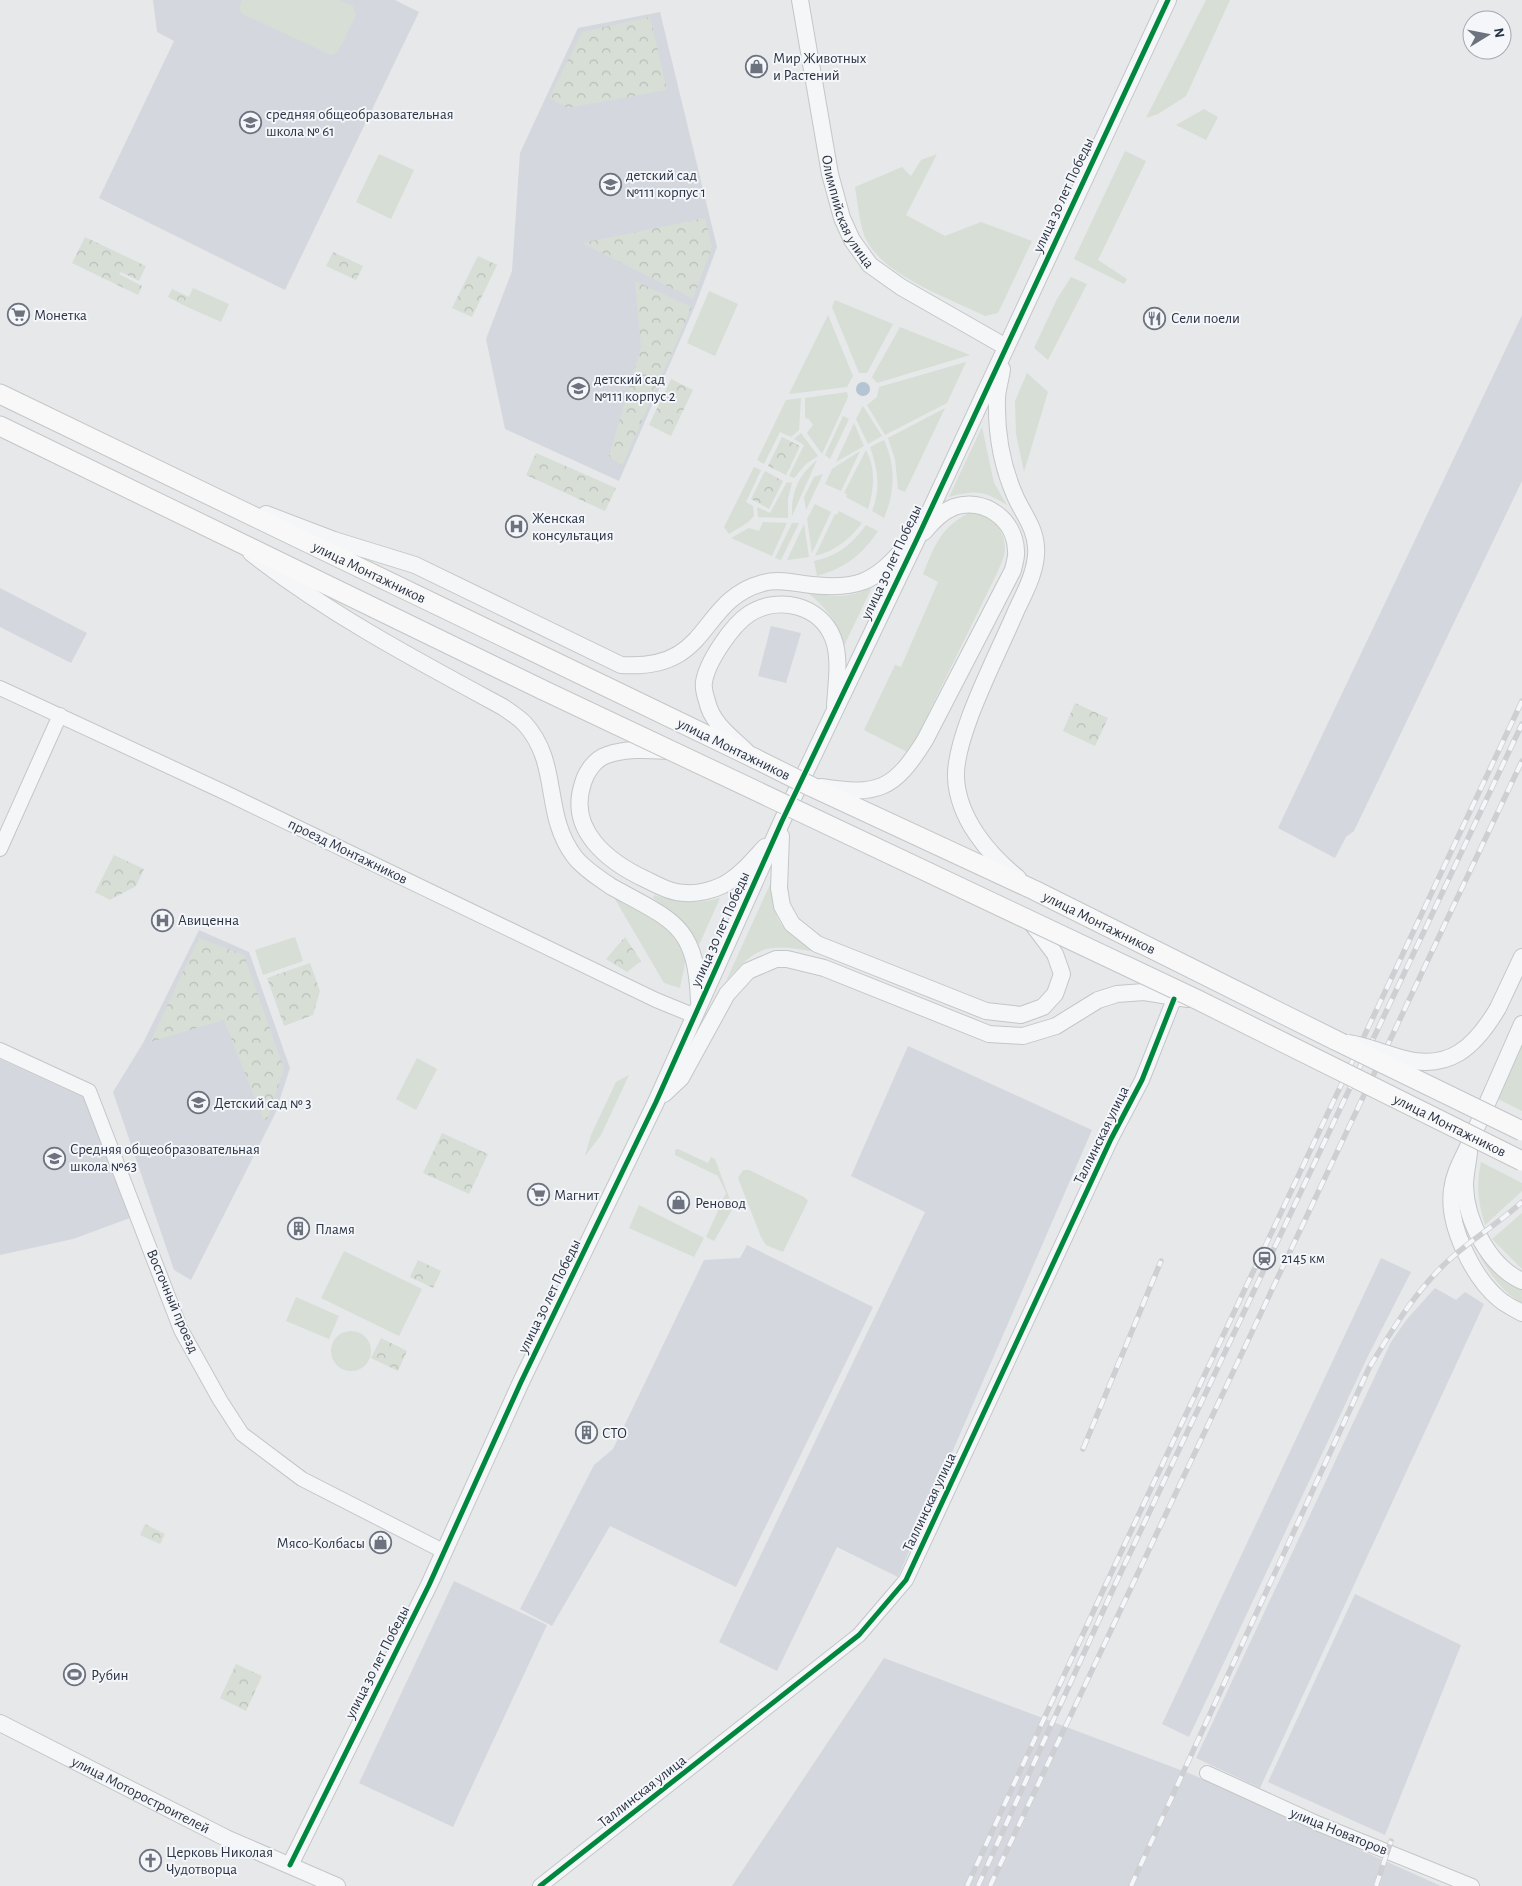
<svg xmlns="http://www.w3.org/2000/svg" width="1522" height="1886" font-family="'Alegreya Sans',sans-serif">
  <style>
    .built { fill: #d4d7dd }
    .green { fill: #d6ded6 }
    .park { fill: url(#park-crowns) }
    .water { fill: #b4c4d5 }
    .lines { fill: none; stroke-linecap: round; stroke-linejoin: round }
    .minor-casing { stroke: #c4c6c8; stroke-width: 16 }
    .tertiary-casing { stroke: #c4c6c8; stroke-width: 18 }
    .secondary-casing { stroke: #c4c6c8; stroke-width: 21 }
    .minor { stroke: #f5f6f7; stroke-width: 14 }
    .tertiary { stroke: #f5f6f7; stroke-width: 16 }
    .secondary { stroke: #f8f8f8; stroke-width: 19 }
    .rail-casing { stroke: #cecfd2; stroke-width: 5.5 }
    .rail { stroke: #f4f6f9; stroke-width: 4; stroke-dasharray: 11; stroke-linecap: butt }
    .tertiary-bridge-casing { stroke: #c4c6c8; stroke-width: 18; stroke-linecap: butt }
    .secondary-bridge-casing { stroke: #c4c6c8; stroke-width: 21; stroke-linecap: butt }
    .tertiary-bridge { stroke: #f5f6f7; stroke-width: 16 }
    .secondary-bridge { stroke: #f8f8f8; stroke-width: 19 }
    .cycleway-casing { stroke: #f4f6f9; stroke-width: 8 }
    .cycleway { stroke: #00873e; stroke-width: 5 }
    .labels { text-anchor: middle; stroke-width: 4; stroke-linejoin: round; paint-order: stroke }
    .poi-label { font-size: 15px; fill: #2b3445; stroke: #f4f6f9; text-anchor: start }
    .street-label { font-size: 15px; fill: #2b3445; stroke: #f4f6f9 }
  </style>
  <defs>
    <pattern id="park-crowns" width="20" height="18" patternUnits="userSpaceOnUse" patternTransform="scale(1.25)"><rect width="20" height="18" fill="#d6ded6"/><path d="M2 6a3 3 0 1 1 6 0M12 15a3 3 0 1 1 6 0" fill="none" stroke="#b8bfb9"/></pattern>
  </defs>
  <rect width="100%" height="100%" fill="#e6e8ea"/>
  <!-- built -->
  <path class="built" d="M 153,0 L 395,0 L 419,12 L 285,290 L 99,198 L 174,41 L 157,32 Z
    M 660,12 L 717,247 L 695,306 L 619,481 L 505,429 L 486,339 L 512,271 L 520,153 L 578,28 Z
    M 1522,315 L 1522,481 L 1354,831 L 1346,837 L 1335,858 L 1278,828 Z
    M 0,588 L 87,633 L 71,663 L 0,627 Z
    M 771,626 L 801,633 L 786,683 L 758,676 Z
    M 199,930 L 249,952 L 290,1068 L 275,1114 L 191,1280 L 174,1270 L 113,1092 L 143,1043 Z
    M 908,1046 L 1092,1130 L 898,1577 L 837,1547 L 777,1671 L 719,1642 L 925,1212 L 851,1176 Z
    M 0,1059 L 85,1098 L 130,1218 L 73,1239 L 0,1255 Z
    M 747,1245 L 873,1307 L 736,1587 L 610,1526 L 552,1626 L 520,1609 L 594,1465 L 613,1449 L 704,1260 L 740,1258 Z
    M 1381,1258 L 1411,1272 L 1367,1358 L 1189,1737 L 1162,1724 Z
    M 1435,1288 L 1456,1300 L 1465,1292 L 1484,1304 L 1260,1788 L 1196,1758 L 1391,1342 L 1407,1319 Z
    M 454,1581 L 547,1625 L 453,1827 L 359,1783 Z
    M 1355,1594 L 1461,1645 L 1385,1835 L 1268,1782 Z
    M 884,1658 L 1191,1774 L 1441,1886 L 732,1886 Z"/>
  <!-- green -->
  <path class="green" d="M 242,0 L 339,0 L 353,6 L 356,15 L 338,52 L 331,55 L 242,14 L 239,8 Z
    M 1206,0 L 1230,0 L 1186,96 L 1158,114 L 1146,118 Z
    M 1204,109 L 1218,117 L 1206,140 L 1176,125 Z
    M 1125,151 L 1146,161 L 1098,260 L 1127,279 L 1124,284 L 1074,259 Z
    M 379,154 L 414,170 L 391,219 L 356,202 Z
    M 937,154 L 906,215 L 945,236 L 981,222 L 1032,241 L 998,313 L 985,316 C 949,298 881,275 865,237 C 859,222 858,203 855,187 L 902,167 L 911,176 L 921,160 Z
    M 1071,277 L 1087,284 L 1048,360 L 1034,348 L 1057,299 Z
    M 193,288 L 229,304 L 221,322 L 185,306 Z
    M 709,291 L 738,304 L 715,356 L 687,343 Z
    M 835,300 L 893,324 L 867,373 L 859,373 L 832,307 Z
    M 828,315 L 853,376 L 847,387 L 789,394 Z
    M 900,327 L 970,355 L 877,383 L 872,377 Z
    M 966,362 L 947,403 L 885,435 L 867,405 L 877,397 L 879,387 Z
    M 1027,373 L 1048,392 L 1024,472 L 1016,434 L 1015,401 Z
    M 847,392 L 848,397 L 822,454 L 807,433 L 813,425 L 809,419 L 805,418 L 805,398 Z
    M 801,398 L 799,430 L 791,437 L 780,432 L 764,464 L 757,460 L 786,400 Z
    M 863,406 L 882,436 L 868,444 L 856,419 Z
    M 945,408 L 905,492 L 898,489 L 895,459 L 888,438 Z
    M 843,416 L 849,419 L 830,459 L 825,455 Z
    M 854,423 L 864,446 L 836,462 Z
    M 982,427 L 994,483 L 1007,505 C 983,490 976,490 949,497 Z
    M 801,433 L 818,456 L 806,464 L 794,478 L 789,476 L 804,445 L 794,439 Z
    M 884,440 C 896,466 895,492 884,518 L 872,511 C 881,488 878,470 870,447 Z
    M 866,450 C 876,470 874,488 868,509 L 846,497 L 847,494 L 844,493 Z
    M 860,451 L 841,491 L 825,484 L 832,469 Z
    M 817,460 L 792,516 C 791,493 798,475 817,460 Z
    M 754,467 L 761,470 L 746,502 L 753,506 L 754,516 L 747,523 L 729,534 L 724,527 Z
    M 823,474 L 806,510 L 804,497 L 814,477 Z
    M 787,482 L 792,483 L 788,499 L 788,518 L 758,517 L 757,507 L 770,513 Z
    M 815,504 L 831,512 L 812,553 L 807,519 Z
    M 839,511 L 862,523 C 849,540 835,551 815,556 L 835,514 L 837,515 Z
    M 969,513 C 988,514 1005,527 1005,549 C 1005,556 1000,566 997,573 L 909,753 L 864,730 L 895,665 L 901,667 L 938,582 L 923,574 C 935,545 940,528 969,513 Z
    M 763,522 L 787,523 L 772,556 L 731,538 L 749,528 L 759,531 Z
    M 792,523 L 799,523 L 781,560 L 775,558 Z
    M 804,524 L 809,557 L 787,560 Z
    M 866,525 L 878,531 C 862,555 845,568 817,576 L 814,561 C 838,556 852,544 866,525 Z
    M 872,587 L 844,646 C 837,620 827,609 807,592 C 834,597 848,599 872,587 Z
    M 773,878 C 769,915 780,930 811,948 L 810,951 C 765,943 756,947 726,981 Z
    M 612,894 C 636,909 687,927 685,962 C 684,971 681,980 680,988 L 664,983 Z
    M 654,895 C 679,902 694,905 720,898 L 699,945 C 688,923 672,912 653,898 Z
    M 295,937 L 303,961 L 263,975 L 255,950 Z
    M 1522,1040 L 1522,1111 L 1496,1098 Z
    M 417,1058 L 437,1069 L 416,1110 L 396,1099 Z
    M 629,1075 L 601,1135 L 585,1156 L 591,1135 L 616,1082 Z
    M 678,1149 L 708,1163 L 711,1157 L 715,1159 L 733,1208 L 714,1241 L 706,1237 L 726,1193 L 718,1176 L 675,1155 L 675,1150 Z
    M 1481,1162 L 1522,1183 L 1522,1191 L 1485,1225 C 1478,1202 1476,1185 1481,1162 Z
    M 743,1170 L 749,1170 L 804,1197 L 808,1201 L 783,1252 L 766,1245 L 761,1237 L 738,1178 Z
    M 639,1205 L 704,1238 L 694,1257 L 629,1228 Z
    M 1522,1213 L 1522,1269 L 1492,1239 Z
    M 344,1251 L 422,1289 L 399,1336 L 321,1298 Z
    M 1479,1255 L 1500,1275 L 1522,1289 L 1522,1303 C 1502,1292 1490,1274 1479,1255 Z
    M 296,1297 L 339,1316 L 329,1339 L 286,1321 Z
    M331 1351a20 20 0 1 1 40 0a20 20 0 1 1-40 0Z"/>
  <!-- park -->
  <path class="park" d="M 650,17 L 667,90 L 568,108 L 549,98 L 582,32 Z
    M 705,218 L 712,247 L 693,299 L 582,243 Z
    M 85,237 L 146,266 L 139,281 L 121,272 L 119,274 L 142,286 L 138,295 L 72,263 Z
    M 333,252 L 363,266 L 356,280 L 326,266 Z
    M 478,256 L 497,265 L 472,317 L 452,308 Z
    M 635,281 L 692,307 L 622,466 L 609,456 L 641,347 Z
    M 172,289 L 189,297 L 185,306 L 168,297 Z
    M 671,379 L 693,390 L 671,436 L 649,425 Z
    M 782,437 L 800,446 L 786,475 L 768,466 Z
    M 536,453 L 616,488 L 605,511 L 526,475 Z
    M 765,471 L 783,481 L 769,509 L 751,499 Z
    M 1075,703 L 1108,718 L 1095,746 L 1063,731 Z
    M 114,855 L 144,869 L 136,886 L 110,900 L 95,892 Z
    M 625,937 L 641,961 L 627,972 L 606,959 Z
    M 199,938 L 244,955 L 284,1069 L 267,1120 L 263,1119 L 224,1020 L 150,1042 Z
    M 310,963 L 320,991 L 313,1015 L 284,1026 L 267,978 Z
    M 442,1133 L 488,1154 L 469,1194 L 423,1173 Z
    M 418,1260 L 441,1271 L 433,1288 L 410,1277 Z
    M 381,1338 L 407,1351 L 398,1371 L 371,1358 Z
    M 145,1524 L 165,1534 L 160,1544 L 140,1535 Z
    M 236,1664 L 262,1676 L 246,1711 L 220,1698 Z"/>
  <!-- water -->
  <path class="water" d="M856 389a7 7 0 1 1 14 0a7 7 0 1 1-14 0Z"/>
  <g class="lines">
    <defs>
      <path id="minor" d="M 0,688 L 224,792 L 656,1000 L 695,1016
        M 0,849 L 60,715
        M 0,1050 L 89,1091 L 181,1330 L 220,1400 L 242,1434 L 302,1479 L 443,1551
        M 1207,1773 L 1319,1824 L 1472,1886
        M 540,1886 L 859,1635 L 906,1580 L 1111,1139 L 1142,1080 L 1174,999"/>
      <g id="tertiary">
        <path id="s1" d="M 800,0 L 830,174 L 842,218 L 852,240 L 870,265 L 901,287 L 1006,347"/>
        <path d="M 1002,369 C 1001,379 997,389 997,399 C 996,433 1002,467 1016,498 C 1024,515 1035,528 1036,547 C 1038,568 1025,592 1016,611 C 999,652 954,736 956,778 C 958,818 988,854 1018,878"/>
        <path d="M 266,514 L 334,540 L 415,565 L 621,665 C 713,671 697,601 763,583 C 775,579 792,582 804,584 C 854,591 876,584 907,544"/>
        <path d="M 251,553 C 329,614 416,660 503,707 C 510,712 518,717 524,723 C 561,763 542,813 574,856 C 583,868 600,879 612,887 C 674,921 696,925 699,1001"/>
        <path d="M 671,751 C 650,750 627,748 607,755 C 595,759 586,772 583,783 C 567,830 608,862 647,880 C 659,886 672,893 686,893 C 698,894 713,890 723,885 C 740,876 752,861 765,847"/>
        <path d="M 746,751 C 731,737 711,722 707,701 C 705,695 703,688 704,682 C 707,662 732,625 749,614 C 778,595 820,605 833,638 C 841,658 836,685 835,706"/>
        <path d="M 821,787 C 878,796 894,790 925,740 L 1013,570 C 1014,564 1017,557 1016,551 C 1015,519 984,497 954,507 C 941,512 932,522 924,532"/>
        <path d="M 781,836 L 779,888 L 782,906 L 792,924 L 817,944 L 986,1011 L 1021,1015 L 1043,1007 L 1055,994 L 1062,974 L 1055,954 L 1030,921"/>
        <path d="M 1498,1008 L 1522,957"/>
        <path d="M 1522,1024 C 1505,1063 1488,1102 1471,1140 C 1464,1157 1454,1171 1452,1190 C 1447,1225 1473,1277 1499,1299 C 1506,1305 1515,1309 1522,1313"/>
        <path d="M 664,1094 L 681,1078 L 727,994 L 748,971 L 776,959 L 787,959 L 824,968 L 989,1034 L 1023,1036 L 1056,1026 L 1098,1000 L 1117,994 L 1144,992 L 1188,999"/>
        <path d="M 1469,1152 C 1468,1163 1465,1175 1465,1186 C 1466,1221 1489,1266 1522,1281"/>
        <path id="s2" d="M 0,1723 L 226,1838 L 337,1886"/>
        <path d="M 290,1865 L 429,1585 L 521,1382 L 656,1102 L 782,821 L 916,541 L 1168,0"/>
      </g>
      <g id="secondary">
        <path id="s3" d="M 0,394 L 754,758"/>
        <path d="M 0,426 L 543,690"/>
        <path id="s4" d="M 810,786 L 1034,890 L 1335,1040"/>
      </g>
    </defs>
    <!-- minor casing -->
    <use href="#minor" class="minor-casing"/>
    <!-- tertiary casing -->
    <use href="#tertiary" class="tertiary-casing"/>
    <!-- secondary casing -->
    <use href="#secondary" class="secondary-casing"/>
    <!-- minor -->
    <use href="#minor" class="minor"/>
    <!-- tertiary -->
    <use href="#tertiary" class="tertiary"/>
    <!-- secondary -->
    <use href="#secondary" class="secondary"/>
    <defs>
      <path id="rail" d="M 1083,1449 L 1161,1261
        M 967,1886 L 1106,1584 L 1522,701
        M 978,1886 L 1114,1587 L 1522,724
        M 990,1886 L 1522,761
        M 1131,1886 L 1369,1368 C 1392,1330 1416,1290 1449,1260 C 1472,1239 1499,1223 1522,1202
        M 1376,1886 L 1391,1841"/>
    </defs>
    <!-- rail casing -->
    <use href="#rail" class="rail-casing"/>
    <!-- rail -->
    <use href="#rail" class="rail"/>
    <defs>
      <path id="tertiary-bridge" d="M 1348,1043 C 1367,1046 1383,1053 1401,1058 C 1449,1072 1475,1047 1498,1008"/>
      <g id="secondary-bridge">
        <path id="s5" d="M 543,690 L 1198,1000 L 1522,1161"/>
        <path d="M 754,758 L 810,786"/>
        <path d="M 1335,1040 L 1522,1131"/>
      </g>
    </defs>
    <!-- tertiary-bridge casing -->
    <use href="#tertiary-bridge" class="tertiary-bridge-casing"/>
    <!-- secondary-bridge casing -->
    <use href="#secondary-bridge" class="secondary-bridge-casing"/>
    <!-- tertiary-bridge -->
    <use href="#tertiary-bridge" class="tertiary-bridge"/>
    <!-- secondary-bridge -->
    <use href="#secondary-bridge" class="secondary-bridge"/>
    <defs>
      <path id="cycleway" d="M 290,1865 L 429,1585 L 521,1382 L 656,1102 L 782,821 L 916,541 L 1168,0
        M 540,1886 L 859,1635 L 906,1580 L 1111,1139 L 1142,1080 L 1174,999"/>
    </defs>
    <!-- cycleway casing -->
    <use href="#cycleway" class="cycleway-casing"/>
    <!-- cycleway -->
    <use href="#cycleway" class="cycleway"/>
  </g>
  <!-- icons -->
  <defs>
    <symbol id="shop-ring" viewBox="-11 -11 22 22"><circle r="9.5" fill="#f4f6f9" stroke="#6c737f" stroke-width="1.5"/><path d="M-5-2.5h2.3a2.7 3.5 0 0 1 5.4 0H5L5.5 6h-11ZM-1.5-2.5h3a1.5 2.3 0 0 0-3 0Z" fill="#6c737f"/></symbol>
    <symbol id="school-ring" viewBox="-11 -11 22 22"><circle r="9.5" fill="#f4f6f9" stroke="#6c737f" stroke-width="1.5"/><path d="M0-5L7-2L0 1L-7-2ZM-4 1L0 2.5L4 1V4Q0 6-4 4Z" fill="#6c737f"/></symbol>
    <symbol id="supermarket-ring" viewBox="-11 -11 22 22"><circle r="9.5" fill="#f4f6f9" stroke="#6c737f" stroke-width="1.5"/><path d="M-6-5.5h2.5l.6 2H6L4.5 2H-2.5L-4.4-4H-6ZM-1.5 3.2a1.3 1.3 0 1 0 .1 0ZM3 3.2a1.3 1.3 0 1 0 .1 0Z" fill="#6c737f"/></symbol>
    <symbol id="restaurant-ring" viewBox="-11 -11 22 22"><circle r="9.5" fill="#f4f6f9" stroke="#6c737f" stroke-width="1.5"/><path d="M-5-6h1v4h1v-4h1v4h1v-4h1v5L-1.5 .5V6h-2V.5L-5-1ZM5-6V6H3V1.5H1.5Q1.5-4 5-6Z" fill="#6c737f"/></symbol>
    <symbol id="hospital-ring" viewBox="-11 -11 22 22"><circle r="9.5" fill="#f4f6f9" stroke="#6c737f" stroke-width="1.5"/><path d="M-5-5h3v3.5h4V-5h3V5h-3V1.5h-4V5h-3Z" fill="#6c737f"/></symbol>
    <symbol id="building-ring" viewBox="-11 -11 22 22"><circle r="9.5" fill="#f4f6f9" stroke="#6c737f" stroke-width="1.5"/><path d="M-4-6H4V6H1V3H-1V6H-4ZM-2.5-4.3h1.7v1.8h-1.7ZM.8-4.3h1.7v1.8H.8ZM-2.5-1h1.7V.8h-1.7ZM.8-1h1.7V.8H.8Z" fill="#6c737f"/></symbol>
    <symbol id="station-ring" viewBox="-11 -11 22 22"><circle r="9.5" fill="#f4f6f9" stroke="#6c737f" stroke-width="1.5"/><path d="M-3-6H3Q5-6 5-4V2Q5 4 3 4L4.5 6H3L1.5 4h-3L-3 6H-4.5L-3 4Q-5 4-5 2V-4Q-5-6-3-6ZM-3.5-4v3h7v-3ZM-3.5 1v1.5H-2V1ZM2 1v1.5H3.5V1Z" fill="#6c737f"/></symbol>
    <symbol id="stadium-ring" viewBox="-11 -11 22 22"><circle r="9.5" fill="#f4f6f9" stroke="#6c737f" stroke-width="1.5"/><path d="M0-5a6.5 5 0 1 0 0 10a6.5 5 0 1 0 0-10ZM-3.5-1.8h7v3.6h-7Z" fill="#6c737f"/></symbol>
    <symbol id="church-ring" viewBox="-11 -11 22 22"><circle r="9.5" fill="#f4f6f9" stroke="#6c737f" stroke-width="1.5"/><path d="M-1.2-6h2.4v3.5h3.3v2.4h-3.3V6h-2.4V-.1h-3.3v-2.4h3.3Z" fill="#6c737f"/></symbol>
  </defs>
  <g fill-rule="evenodd">
    <use href="#shop-ring" x="744" y="54" width="25" height="25"/>
    <use href="#school-ring" x="238" y="110" width="25" height="25"/>
    <use href="#school-ring" x="598" y="172" width="25" height="25"/>
    <use href="#supermarket-ring" x="6" y="302" width="25" height="25"/>
    <use href="#restaurant-ring" x="1142" y="306" width="25" height="25"/>
    <use href="#school-ring" x="566" y="376" width="25" height="25"/>
    <use href="#hospital-ring" x="504" y="514" width="25" height="25"/>
    <use href="#hospital-ring" x="150" y="908" width="25" height="25"/>
    <use href="#school-ring" x="186" y="1090" width="25" height="25"/>
    <use href="#school-ring" x="42" y="1146" width="25" height="25"/>
    <use href="#supermarket-ring" x="526" y="1182" width="25" height="25"/>
    <use href="#shop-ring" x="666" y="1190" width="25" height="25"/>
    <use href="#building-ring" x="286" y="1216" width="25" height="25"/>
    <use href="#station-ring" x="1252" y="1246" width="25" height="25"/>
    <use href="#building-ring" x="574" y="1420" width="25" height="25"/>
    <use href="#shop-ring" x="368" y="1530" width="25" height="25"/>
    <use href="#stadium-ring" x="62" y="1662" width="25" height="25"/>
    <use href="#church-ring" x="138" y="1848" width="25" height="25"/>
  </g>
  <g class="labels">
    <!-- poi labels -->
    <g class="poi-label">
      <text x="773" y="63">Мир Животных<tspan x="773" dy="17">и Растений</tspan></text>
      <text x="266" y="119">средняя общеобразовательная<tspan x="266" dy="17">школа № 61</tspan></text>
      <text x="626" y="180">детский сад<tspan x="626" dy="17">№111 корпус 1</tspan></text>
      <text x="34" y="320">Монетка</text>
      <text x="1171" y="323">Сели поели</text>
      <text x="594" y="384">детский сад<tspan x="594" dy="17">№111 корпус 2</tspan></text>
      <text x="532" y="523">Женская<tspan x="532" dy="17">консультация</tspan></text>
      <text x="178" y="925">Авиценна</text>
      <text x="214" y="1108">Детский сад № 3</text>
      <text x="70" y="1154">Средняя общеобразовательная<tspan x="70" dy="17">школа №63</tspan></text>
      <text x="554" y="1200">Магнит</text>
      <text x="695" y="1208">Реновод</text>
      <text x="315" y="1234">Пламя</text>
      <text x="1281" y="1263">2145 км</text>
      <text x="602" y="1438">СТО</text>
      <text x="365" y="1548" text-anchor="end">Мясо-Колбасы</text>
      <text x="91" y="1680">Рубин</text>
      <text x="166" y="1857">Церковь Николая<tspan x="166" dy="17">Чудотворца</tspan></text>
    </g>
    <!-- street labels -->
    <g class="street-label">
      <text transform="translate(1063 195) rotate(-65)" y="5">улица 30 лет Победы</text>
      <text dy="5" stroke="none"><textPath href="#s1" startOffset="218">Олимпийская улица</textPath></text>
      <text transform="translate(891 562) rotate(-65)" y="5">улица 30 лет Победы</text>
      <text dy="5" stroke="none"><textPath href="#s3" startOffset="410">улица Монтажников</textPath></text>
      <text transform="translate(734 749) rotate(26)" y="5">улица Монтажников</text>
      <text transform="translate(348 851) rotate(26)" y="5">проезд Монтажников</text>
      <text dy="5" stroke="none"><textPath href="#s4" startOffset="320">улица Монтажников</textPath></text>
      <text transform="translate(720 929) rotate(-66)" y="5">улица 30 лет Победы</text>
      <text dy="5" stroke="none"><textPath href="#s5" startOffset="1006">улица Монтажников</textPath></text>
      <text transform="translate(1101 1135) rotate(-64)" y="5">Таллинская улица</text>
      <text transform="translate(549 1296) rotate(-64)" y="5">улица 30 лет Победы</text>
      <text transform="translate(173 1301) rotate(67)" y="5">Восточный проезд</text>
      <text transform="translate(929 1502) rotate(-65)" y="5">Таллинская улица</text>
      <text transform="translate(377 1662) rotate(-63)" y="5">улица 30 лет Победы</text>
      <text transform="translate(642 1791) rotate(-38)" y="5">Таллинская улица</text>
      <text dy="5" stroke="none"><textPath href="#s2" startOffset="158">улица Моторостроителей</textPath></text>
      <text transform="translate(1339 1831) rotate(22)" y="5">улица Новаторов</text>
    </g>
  </g>
  <!-- north arrow -->
  <g transform="translate(1487 35) rotate(80)"><circle r="24" fill="#f4f6f9" stroke="#a4a8b1"/>
  <path d="M0-4L9 19L0 12L-9 19Z" fill="#6c737f"/>
  <text y="-8" font-size="14" font-weight="bold" text-anchor="middle" fill="#2b3445">N</text>
  </g>
</svg>
